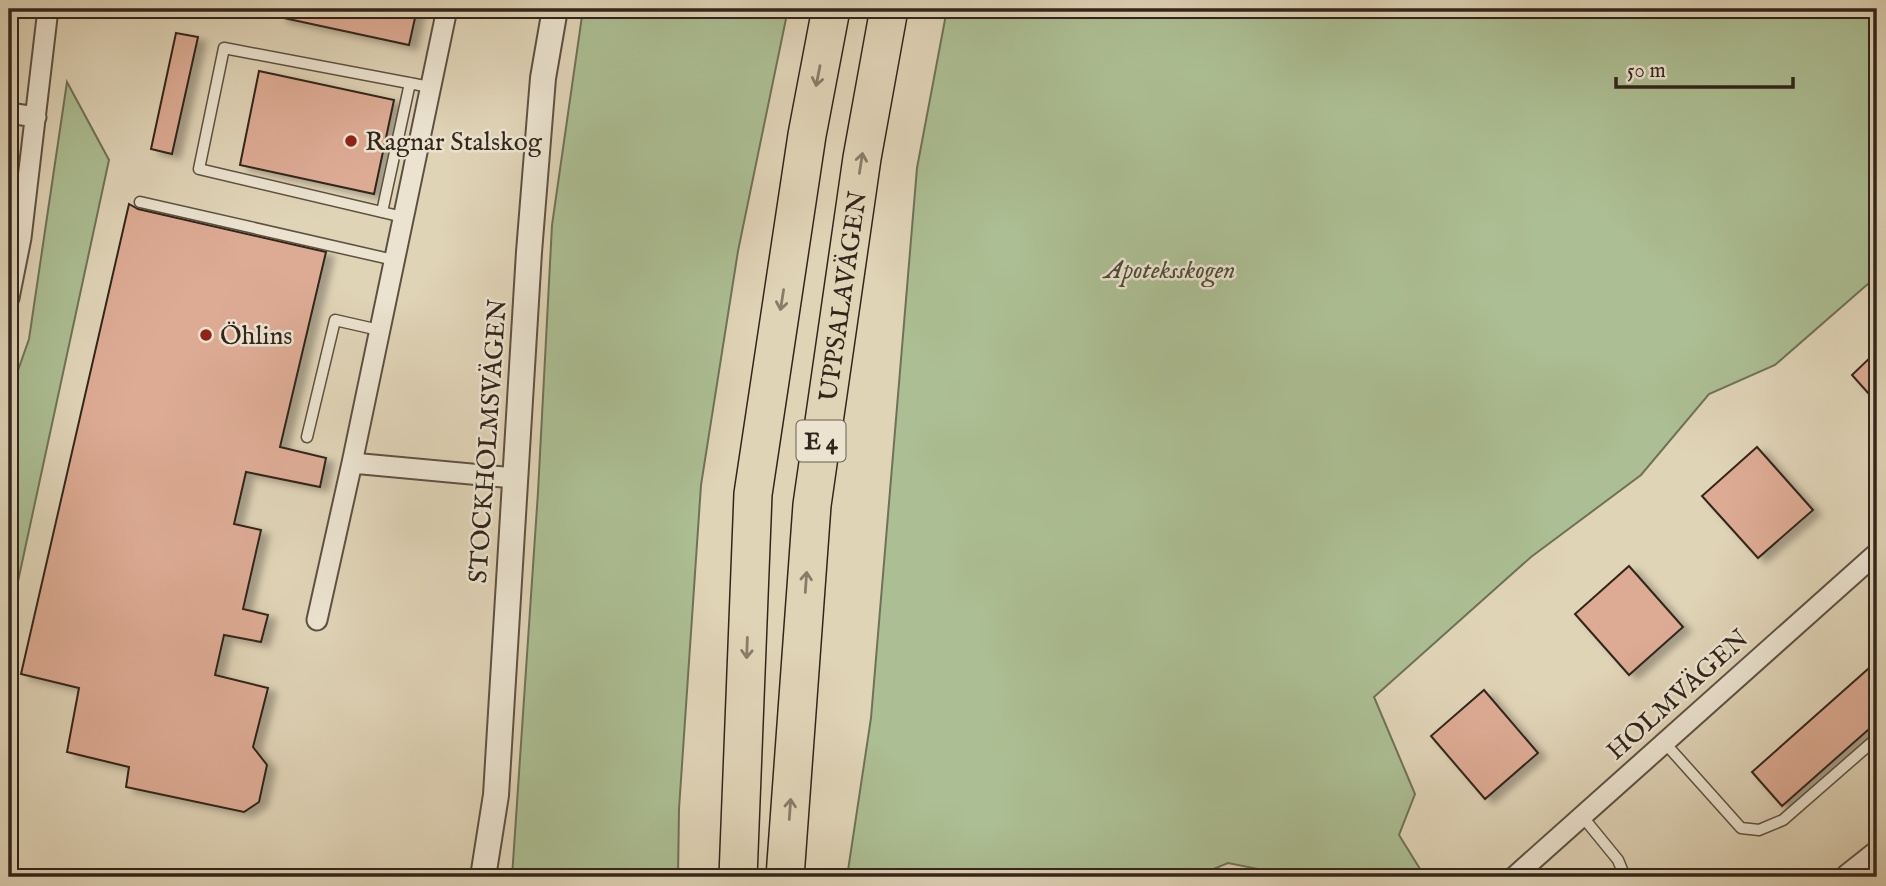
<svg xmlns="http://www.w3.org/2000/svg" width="1886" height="886" font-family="'IM FELL English',serif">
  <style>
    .green { fill: #acbe93; stroke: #6f7257; stroke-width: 2 }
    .building { fill: #ddab94; stroke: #32251b; stroke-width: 2; filter: url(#shadow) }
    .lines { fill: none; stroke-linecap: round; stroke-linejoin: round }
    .service-casing { stroke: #5e5142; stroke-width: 13 }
    .minor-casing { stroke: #5e5142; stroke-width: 23 }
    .tertiary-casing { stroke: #5e5142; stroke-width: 28 }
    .motorway-casing { stroke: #32251b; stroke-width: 40 }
    .service { stroke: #ebe3d0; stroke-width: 10 }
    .minor { stroke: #ebe3d0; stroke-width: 19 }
    .tertiary { stroke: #ebe3d0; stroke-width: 24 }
    .motorway { stroke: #e0d4b7; stroke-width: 37 }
    .oneway { stroke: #897c69 }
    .poi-dot { fill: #8f2418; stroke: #ebe3d0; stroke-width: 2.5 }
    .labels { text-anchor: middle; stroke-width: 5; stroke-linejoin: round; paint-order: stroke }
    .shield { fill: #ebe3d0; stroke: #6a5e51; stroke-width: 2 }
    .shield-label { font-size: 24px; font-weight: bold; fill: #32251b }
    .poi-label { font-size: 26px; fill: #32251b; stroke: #ebe3d0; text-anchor: start }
    .park-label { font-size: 26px; font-style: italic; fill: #504b39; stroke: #ebe3d0 }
    .street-label { font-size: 26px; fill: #32251b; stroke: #ebe3d0 }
  </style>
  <defs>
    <filter id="shadow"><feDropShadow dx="8" dy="4.5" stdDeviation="3.5" flood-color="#0004"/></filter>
  </defs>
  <rect width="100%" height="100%" fill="#e0d4b7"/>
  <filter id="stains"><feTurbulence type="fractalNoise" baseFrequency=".00286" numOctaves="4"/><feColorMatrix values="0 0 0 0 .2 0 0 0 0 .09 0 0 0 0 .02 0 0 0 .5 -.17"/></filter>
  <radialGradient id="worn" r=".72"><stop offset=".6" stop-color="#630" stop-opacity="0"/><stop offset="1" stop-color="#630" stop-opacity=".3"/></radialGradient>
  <!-- green -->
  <path class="green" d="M 583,9 L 788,9 L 738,251 L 701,485 L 679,809 L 678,877 L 512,877 L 538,492 L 552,225 Z
    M 947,9 L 1877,9 L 1877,276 L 1775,365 L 1709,394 L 1641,475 L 1531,557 L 1374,697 L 1415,794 L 1399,835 L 1425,877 L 1298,877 L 1228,863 L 1194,877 L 847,877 L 871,718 L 917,168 Z
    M 67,82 L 109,160 L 9,623 L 9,396 L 29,339 Z"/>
  <!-- building -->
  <path class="building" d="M 280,9 L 417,9 L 409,45 L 279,17 Z
    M 176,33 L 198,37 L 172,154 L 151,149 Z
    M 259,71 L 394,100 L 374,194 L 240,165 Z
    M 129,204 L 138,209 L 326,252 L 280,447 L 326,458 L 320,487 L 246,472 L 234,524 L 261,530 L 243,609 L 268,615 L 261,642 L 224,635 L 215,675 L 268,688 L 253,747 L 267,765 L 259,802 L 244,812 L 126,787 L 129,767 L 67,752 L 79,688 L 21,674 Z
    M 1877,351 L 1877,403 L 1852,375 Z
    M 1757,447 L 1813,510 L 1758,558 L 1702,496 Z
    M 1629,566 L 1683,627 L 1629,675 L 1575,614 Z
    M 1877,661 L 1877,722 L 1782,806 L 1752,772 Z
    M 1484,690 L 1538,753 L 1485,799 L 1431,736 Z"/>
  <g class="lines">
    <defs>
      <path id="service" d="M 140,202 L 394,260
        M 382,212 L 410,83
        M 403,217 L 199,169 L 224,48 L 430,87
        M 307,437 L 335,320 L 379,330
        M 1664,742 L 1741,828 L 1759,830 L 1783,820 L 1877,738
        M 1582,816 L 1618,860 L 1625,877"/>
      <path id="minor" d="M 447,9 L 352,463 L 514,478
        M 9,113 L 36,117
        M 9,298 L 21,238 L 48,9
        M 317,620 L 352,463
        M 1514,877 L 1877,553"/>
      <path id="tertiary" d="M 483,877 L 496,795 L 529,252 L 543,78 L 555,9
        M 1848,877 L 1877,854"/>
      <g id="motorway">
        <path d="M 738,877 L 753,494 L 807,135 L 831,9"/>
        <path id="s1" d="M 785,877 L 812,505 L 862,158 L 889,9"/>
      </g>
    </defs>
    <!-- service casing -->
    <use href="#service" class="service-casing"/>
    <!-- minor casing -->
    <use href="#minor" class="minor-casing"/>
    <!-- tertiary casing -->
    <use href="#tertiary" class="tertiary-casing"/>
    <!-- motorway casing -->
    <use href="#motorway" class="motorway-casing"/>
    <!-- service -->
    <use href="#service" class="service"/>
    <!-- minor -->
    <use href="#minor" class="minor"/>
    <!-- tertiary -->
    <use href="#tertiary" class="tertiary"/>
    <!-- motorway -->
    <use href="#motorway" class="motorway"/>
  </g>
  <!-- one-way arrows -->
  <defs><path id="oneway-shaft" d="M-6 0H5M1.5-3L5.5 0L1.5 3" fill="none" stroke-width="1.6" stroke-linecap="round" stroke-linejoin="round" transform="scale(1.75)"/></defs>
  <g class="oneway">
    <use href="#oneway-shaft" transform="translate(818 76) rotate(101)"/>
    <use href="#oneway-shaft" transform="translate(861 163) rotate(-81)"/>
    <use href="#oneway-shaft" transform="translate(782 300) rotate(99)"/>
    <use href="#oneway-shaft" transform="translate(806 582) rotate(-86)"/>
    <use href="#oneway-shaft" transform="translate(747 648) rotate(92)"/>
    <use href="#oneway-shaft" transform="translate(790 809) rotate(-86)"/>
  </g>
  <!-- markers -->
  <g class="poi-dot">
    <circle cx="351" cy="141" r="7"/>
    <circle cx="206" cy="335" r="7"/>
  </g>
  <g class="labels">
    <!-- shield labels -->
    <rect class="shield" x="796.5" y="420.5" width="49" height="41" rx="5"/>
    <g class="shield-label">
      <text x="821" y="449">E 4</text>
    </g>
    <!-- poi labels -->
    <g class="poi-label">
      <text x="365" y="150">Ragnar Stalskog</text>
      <text x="220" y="344">Öhlins</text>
    </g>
    <!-- park labels -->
    <g class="park-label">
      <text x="1170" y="278">Apoteksskogen</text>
    </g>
    <!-- street labels -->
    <g class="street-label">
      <text dy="9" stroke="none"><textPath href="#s1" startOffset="584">UPPSALAVÄGEN</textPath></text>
      <text transform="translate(487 441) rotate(-86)" y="9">STOCKHOLMSVÄGEN</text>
      <text transform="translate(1677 694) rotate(-42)" y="9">HOLMVÄGEN</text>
    </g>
  </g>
  <!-- margin -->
  <rect width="1886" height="886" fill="none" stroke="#e0d4b7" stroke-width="35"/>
  <rect x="10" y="10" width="1865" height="865" fill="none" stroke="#32251b" stroke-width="3.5"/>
  <rect x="18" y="18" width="1851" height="851" fill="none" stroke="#32251b" stroke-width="2"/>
  <!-- scale -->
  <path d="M1616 77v10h177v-10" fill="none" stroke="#32251b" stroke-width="3.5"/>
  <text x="1627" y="77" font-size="21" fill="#32251b" stroke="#ebe3d0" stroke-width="5" paint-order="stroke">50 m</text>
  <rect width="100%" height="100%" filter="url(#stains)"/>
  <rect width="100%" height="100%" fill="url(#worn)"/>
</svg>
